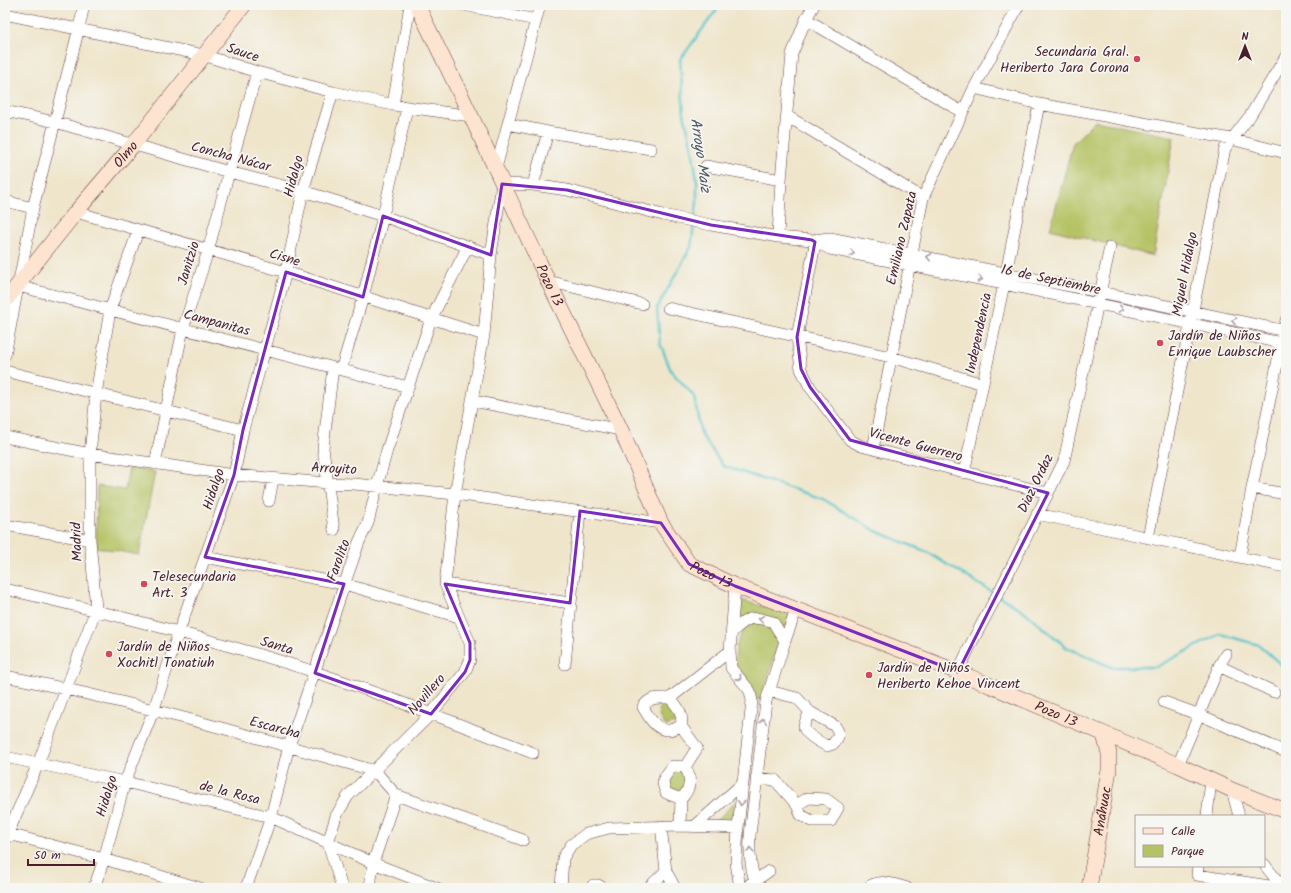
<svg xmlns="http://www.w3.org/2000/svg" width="1291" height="893" font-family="Kalam,sans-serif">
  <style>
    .green { fill: #b5c365; stroke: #807148 }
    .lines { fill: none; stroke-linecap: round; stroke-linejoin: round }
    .stream { stroke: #54c2c9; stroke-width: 2.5 }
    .minor-casing { stroke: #633d43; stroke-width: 12 }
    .secondary-casing { stroke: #633d43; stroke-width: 16 }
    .minor { stroke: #fff; stroke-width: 11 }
    .secondary { stroke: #fde4d1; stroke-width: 15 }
    .oneway { stroke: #ae9aa0 }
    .marked { fill: none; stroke: #7b2cbf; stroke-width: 3; stroke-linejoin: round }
    .poi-dot { fill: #d1495b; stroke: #f6f6f2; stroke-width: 1.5 }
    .labels { text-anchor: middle; stroke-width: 3.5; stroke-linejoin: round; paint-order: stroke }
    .poi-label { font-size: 14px; fill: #4a1f2b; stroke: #f6f6f2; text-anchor: start }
    .street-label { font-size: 14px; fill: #4a1f2b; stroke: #f6f6f2 }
    .water-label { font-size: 15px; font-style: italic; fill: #4e5862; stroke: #f6f6f2 }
  </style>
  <rect width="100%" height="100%" fill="#f6f6f2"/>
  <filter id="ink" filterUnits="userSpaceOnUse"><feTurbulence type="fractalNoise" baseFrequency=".025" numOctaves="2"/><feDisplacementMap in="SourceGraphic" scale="8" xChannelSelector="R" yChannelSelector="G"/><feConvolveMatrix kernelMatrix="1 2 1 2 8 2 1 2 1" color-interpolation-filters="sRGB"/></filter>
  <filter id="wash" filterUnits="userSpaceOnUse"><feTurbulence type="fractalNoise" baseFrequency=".012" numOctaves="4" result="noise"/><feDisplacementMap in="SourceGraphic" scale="16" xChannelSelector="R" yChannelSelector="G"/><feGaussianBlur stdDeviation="0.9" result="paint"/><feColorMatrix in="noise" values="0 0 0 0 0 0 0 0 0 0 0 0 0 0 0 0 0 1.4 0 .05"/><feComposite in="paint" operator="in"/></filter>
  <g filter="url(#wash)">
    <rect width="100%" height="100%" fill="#efe5cb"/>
    <!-- green -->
    <path class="green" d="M 1095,121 L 1174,137 L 1153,256 L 1050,229 L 1073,143 Z
      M 129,468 L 155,472 L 139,555 L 96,547 L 97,486 L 125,490 Z
      M 741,600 L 789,614 L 785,636 L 775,622 L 739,622 Z
      M 752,623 L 770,624 L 780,637 L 762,699 L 758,701 L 755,693 L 735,669 C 736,649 735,635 752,623 Z
      M 663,705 L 672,708 L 680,722 L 665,726 C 661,720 657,715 659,708 Z
      M 679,767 L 687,781 L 680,793 L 676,794 L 666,785 L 666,776 Z
      M 735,802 L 735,822 L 715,822 Z"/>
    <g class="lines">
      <!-- stream -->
      <path class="stream" d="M 695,218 L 697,203 L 697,181 L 692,147 L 684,114 L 680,60 L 720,5
        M 694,225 L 691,247 L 657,308 L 660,343 L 671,371 L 694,396 L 701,434 L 723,466 L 823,499 L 876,531 L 927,552 L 995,594
        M 999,596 L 1025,612 L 1066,647 L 1111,667 L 1156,667 L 1220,634 L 1259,645 L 1286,669"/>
    </g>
  </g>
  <g filter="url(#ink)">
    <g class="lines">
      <defs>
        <path id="minor" d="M 464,5 L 536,20
          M 5,14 L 203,55 L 257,72 L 333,92 L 393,105 L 471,116
          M 806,19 L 962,112
          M 974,88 L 1039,104 L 1231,139 L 1286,153
          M 393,105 L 410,5
          M 5,111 L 55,122 L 229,172 L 303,191 L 383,216 L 491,255
          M 787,116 L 923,198
          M 508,124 L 548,132 L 651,149
          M 706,166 L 781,180
          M 496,168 L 540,5
          M 533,185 L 548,132
          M 5,201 L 33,208
          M 76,212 L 286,272 L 484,335
          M 778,237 L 781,180 L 792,54 L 806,19 L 814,5
          M 816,239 L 797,337 L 801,369 L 810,387 L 850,440 L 861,446 L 1048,493
          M 812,240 L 830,249 L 1004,284 L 1286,344
          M 548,281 L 642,304
          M 18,286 L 408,387
          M 668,308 L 891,357 L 983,384
          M 5,355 L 33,208 L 79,28 L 84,5
          M 333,368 L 323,448 L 334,530
          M 341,370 L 363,297 L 383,216 L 407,108
          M 5,371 L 243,430
          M 473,401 L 621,430
          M 5,437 L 90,454 L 234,475 L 327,483 L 354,484 L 455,494 L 661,523
          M 873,449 L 923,198 L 974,88 L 1019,5
          M 155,464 L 183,329 L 208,251 L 229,172 L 257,72
          M 964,473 L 1004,284 L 1039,104
          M 1252,488 L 1286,494
          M 269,501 L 273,479
          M 1037,514 L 1286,567
          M 5,525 L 90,540
          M 1148,538 L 1225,148 L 1250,116 L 1286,56
          M 205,557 L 344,584 L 459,617
          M 1240,557 L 1252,488 L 1286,320
          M 445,584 L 570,603
          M 735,586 L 730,651 L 731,668 L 750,691 L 752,701 L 738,828 L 736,863 L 740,888
          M 5,589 C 109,613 213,639 315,672 C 388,696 461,725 533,753
          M 732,632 C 748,617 751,615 773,622 L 785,641
          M 565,664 L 580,511
          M 1219,666 L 1274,692
          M 958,672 L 971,644 L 1002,586 L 1064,461 L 1110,247
          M 5,676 C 130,701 252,736 375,771 L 396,795 L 523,840
          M 769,691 L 797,698 L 810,712 L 835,726 L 838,731 L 838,737 L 833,744 L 827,746 C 821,743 805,734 804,727 C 804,723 808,716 810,712
          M 670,698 C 678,707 684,714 681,726 C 678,727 673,730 669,730 C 656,731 648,716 643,707 C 651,696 658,698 670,698 L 730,651
          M 1164,702 L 1200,715 L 1286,752
          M 681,726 L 697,748 L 685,767
          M 5,757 L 125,782 L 271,817 L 373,863 L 437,888
          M 1178,765 L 1219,666 L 1226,654
          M 756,778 L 775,780 L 797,805 L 801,815 L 812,821 L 831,821 L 838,808 L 826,799 L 808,798 L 797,805
          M 1232,790 L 1239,816
          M 1207,816 L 1211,780
          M 661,826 L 666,871 L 675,888
          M 680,826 L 681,799 C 691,789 692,778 685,767 L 673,766 C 664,778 660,778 666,793 L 681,799
          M 695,826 L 743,783
          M 5,833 L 104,859 L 200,888
          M 5,840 L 38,764 L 96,609 L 90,540 L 90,454 L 96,394 L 110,310 L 138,231
          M 1264,864 L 1283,888
          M 1198,866 L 1197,875 L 1283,888
          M 750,884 L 755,881 L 769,871
          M 94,888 L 104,859 L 125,782 L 154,709 L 179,631 L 234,475 L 243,430 L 286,272 L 303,191 L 333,92
          M 246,888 L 271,817 L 289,746 L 359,542 L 368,523 L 377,486 L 387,450 L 431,319 L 468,246
          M 342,888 L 328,843 L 336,816 L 348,796 L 431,714 L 465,672 L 470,660 L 470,643 L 445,584 L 455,494 L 484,335 L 491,255 L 502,184 L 533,185 L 567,190 L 663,215 L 711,225 L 778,237 L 812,240 L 830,238 L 1100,292 L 1286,331
          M 370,888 L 373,863 L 396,795
          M 561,888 L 563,858 L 571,845 L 586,834 L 609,828 L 680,826 L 738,828
          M 591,888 L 593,885 L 598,885 L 603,888
          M 648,888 L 666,871
          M 758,888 C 750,871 749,853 750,835 L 766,701 L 785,641 L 796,610
          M 867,888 C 879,878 893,884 907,888"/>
        <g id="secondary">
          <path id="s1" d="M 417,5 L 471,116 L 548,281 L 621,430 L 661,523 L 689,564 L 735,586 L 958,672 L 1178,765 L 1232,790 L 1286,811"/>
          <path id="s2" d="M 5,301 L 76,212 L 133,145 L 244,5"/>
          <path id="s3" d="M 1089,888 L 1109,770 L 1109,753 L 1104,735"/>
        </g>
      </defs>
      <!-- minor casing -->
      <use href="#minor" class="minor-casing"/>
      <!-- secondary casing -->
      <use href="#secondary" class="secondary-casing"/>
      <!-- minor -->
      <use href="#minor" class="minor"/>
      <!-- secondary -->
      <use href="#secondary" class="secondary"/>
    </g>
    <!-- one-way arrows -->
    <defs><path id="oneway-chevron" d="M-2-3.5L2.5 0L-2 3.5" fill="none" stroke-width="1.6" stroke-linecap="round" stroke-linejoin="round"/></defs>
    <g class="oneway">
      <use href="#oneway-chevron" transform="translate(852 253) rotate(11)"/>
      <use href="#oneway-chevron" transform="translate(929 257) rotate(-168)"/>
      <use href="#oneway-chevron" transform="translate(980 279) rotate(12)"/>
      <use href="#oneway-chevron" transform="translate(1121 309) rotate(12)"/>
      <use href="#oneway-chevron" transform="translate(1234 321) rotate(-168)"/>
      <use href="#oneway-chevron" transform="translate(761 619) rotate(-172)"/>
      <use href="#oneway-chevron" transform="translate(739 678) rotate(49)"/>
      <use href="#oneway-chevron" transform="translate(763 721) rotate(-83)"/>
      <use href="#oneway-chevron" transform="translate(741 803) rotate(97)"/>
      <use href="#oneway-chevron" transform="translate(750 850) rotate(-93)"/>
    </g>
  </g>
  <!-- marked area -->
  <path class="marked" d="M 502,184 L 567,190 L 711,225 L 812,240 L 815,242 L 797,337 L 801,369 L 810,387 L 850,440 L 1048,493 L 958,672 L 735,586 L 689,564 L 661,523 L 580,511 L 570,603 L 445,584 L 470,643 L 470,660 L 465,672 L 431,714 L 315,673 L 344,584 L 205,557 L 234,475 L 243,430 L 286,272 L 363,297 L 383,216 L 491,255 Z"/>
  <!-- markers -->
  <g class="poi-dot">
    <circle cx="1137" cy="59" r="4"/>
    <circle cx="1160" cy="343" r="4"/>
    <circle cx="144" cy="584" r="4"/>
    <circle cx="109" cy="654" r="4"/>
    <circle cx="869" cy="675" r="4"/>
  </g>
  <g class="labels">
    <!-- poi labels -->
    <g class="poi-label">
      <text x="1129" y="56" text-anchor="end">Secundaria Gral.<tspan x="1129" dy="16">Heriberto Jara Corona</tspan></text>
      <text x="1168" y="340">Jardín de Niños<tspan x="1168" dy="16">Enrique Laubscher</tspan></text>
      <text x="152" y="581">Telesecundaria<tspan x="152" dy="16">Art. 3</tspan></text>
      <text x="117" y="651">Jardín de Niños<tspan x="117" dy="16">Xochitl Tonatiuh</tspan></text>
      <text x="877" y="672">Jardín de Niños<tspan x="877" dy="16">Heriberto Kehoe Vincent</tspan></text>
    </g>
    <!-- street labels -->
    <g class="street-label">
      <text transform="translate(243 52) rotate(18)" y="5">Sauce</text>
      <text dy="5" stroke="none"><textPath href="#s2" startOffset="190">Olmo</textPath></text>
      <text transform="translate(231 156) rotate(15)" y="5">Concha Nácar</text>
      <text transform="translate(293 176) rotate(-75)" y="5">Hidalgo</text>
      <text transform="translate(901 238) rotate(-77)" y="5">Emiliano Zapata</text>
      <text transform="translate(285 257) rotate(17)" y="5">Cisne</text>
      <text transform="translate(188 263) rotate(-73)" y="5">Janitzio</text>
      <text transform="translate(1184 274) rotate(-79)" y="5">Miguel Hidalgo</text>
      <text transform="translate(1051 279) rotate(12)" y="5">16 de Septiembre</text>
      <text dy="5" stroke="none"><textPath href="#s1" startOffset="310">Pozo 13</textPath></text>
      <text transform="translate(217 322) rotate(15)" y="5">Campanitas</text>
      <text transform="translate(978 333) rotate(-78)" y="5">Independencia</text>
      <text transform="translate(916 444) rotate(15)" y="5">Vicente Guerrero</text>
      <text transform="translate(334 468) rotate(3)" y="5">Arroyito</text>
      <text transform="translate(1035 483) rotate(-64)" y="5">Diaz Ordaz</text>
      <text transform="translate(213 489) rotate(-72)" y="5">Hidalgo</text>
      <text transform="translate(76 542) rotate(-92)" y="5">Madrid</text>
      <text transform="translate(338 560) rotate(-70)" y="5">Farolito</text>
      <text dy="5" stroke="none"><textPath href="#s1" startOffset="647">Pozo 13</textPath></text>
      <text transform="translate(277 645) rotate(17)" y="5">Santa</text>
      <text transform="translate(426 694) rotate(-49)" y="5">Novillero</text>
      <text dy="5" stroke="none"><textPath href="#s1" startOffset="1019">Pozo 13</textPath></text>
      <text transform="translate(275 727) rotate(15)" y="5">Escarcha</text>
      <text transform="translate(230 792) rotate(14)" y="5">de la Rosa</text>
      <text transform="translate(106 796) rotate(-73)" y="5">Hidalgo</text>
      <text dy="5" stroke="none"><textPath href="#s3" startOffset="78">Anáhuac</textPath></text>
    </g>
    <!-- water labels -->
    <g class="water-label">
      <text transform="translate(701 155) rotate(82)" y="5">Arroyo Maiz</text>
    </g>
  </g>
  <!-- margin -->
  <rect width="1291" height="893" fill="none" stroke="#f6f6f2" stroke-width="20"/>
  <!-- legend -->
  <rect x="1135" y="815" width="130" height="52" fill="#f6f6f2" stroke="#b1a0a2"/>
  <rect x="1143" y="828" width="20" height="6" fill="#fde4d1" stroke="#b1a0a2"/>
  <text x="1171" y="835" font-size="12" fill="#4a1f2b">Calle</text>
  <rect x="1143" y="845" width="20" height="12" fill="#b5c365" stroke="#b1a0a2"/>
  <text x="1171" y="855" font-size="12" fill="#4a1f2b">Parque</text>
  <!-- north arrow -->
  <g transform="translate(1245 46)" stroke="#f6f6f2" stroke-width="3" paint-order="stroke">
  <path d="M0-3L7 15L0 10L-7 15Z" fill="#4a1f2b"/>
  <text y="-6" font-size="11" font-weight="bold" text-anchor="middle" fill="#4a1f2b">N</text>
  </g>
  <!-- scale -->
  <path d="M28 859v6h66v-6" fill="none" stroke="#4a1f2b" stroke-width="2"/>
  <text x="34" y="859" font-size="12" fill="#4a1f2b" stroke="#f6f6f2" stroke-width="3" paint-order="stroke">50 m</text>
</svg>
